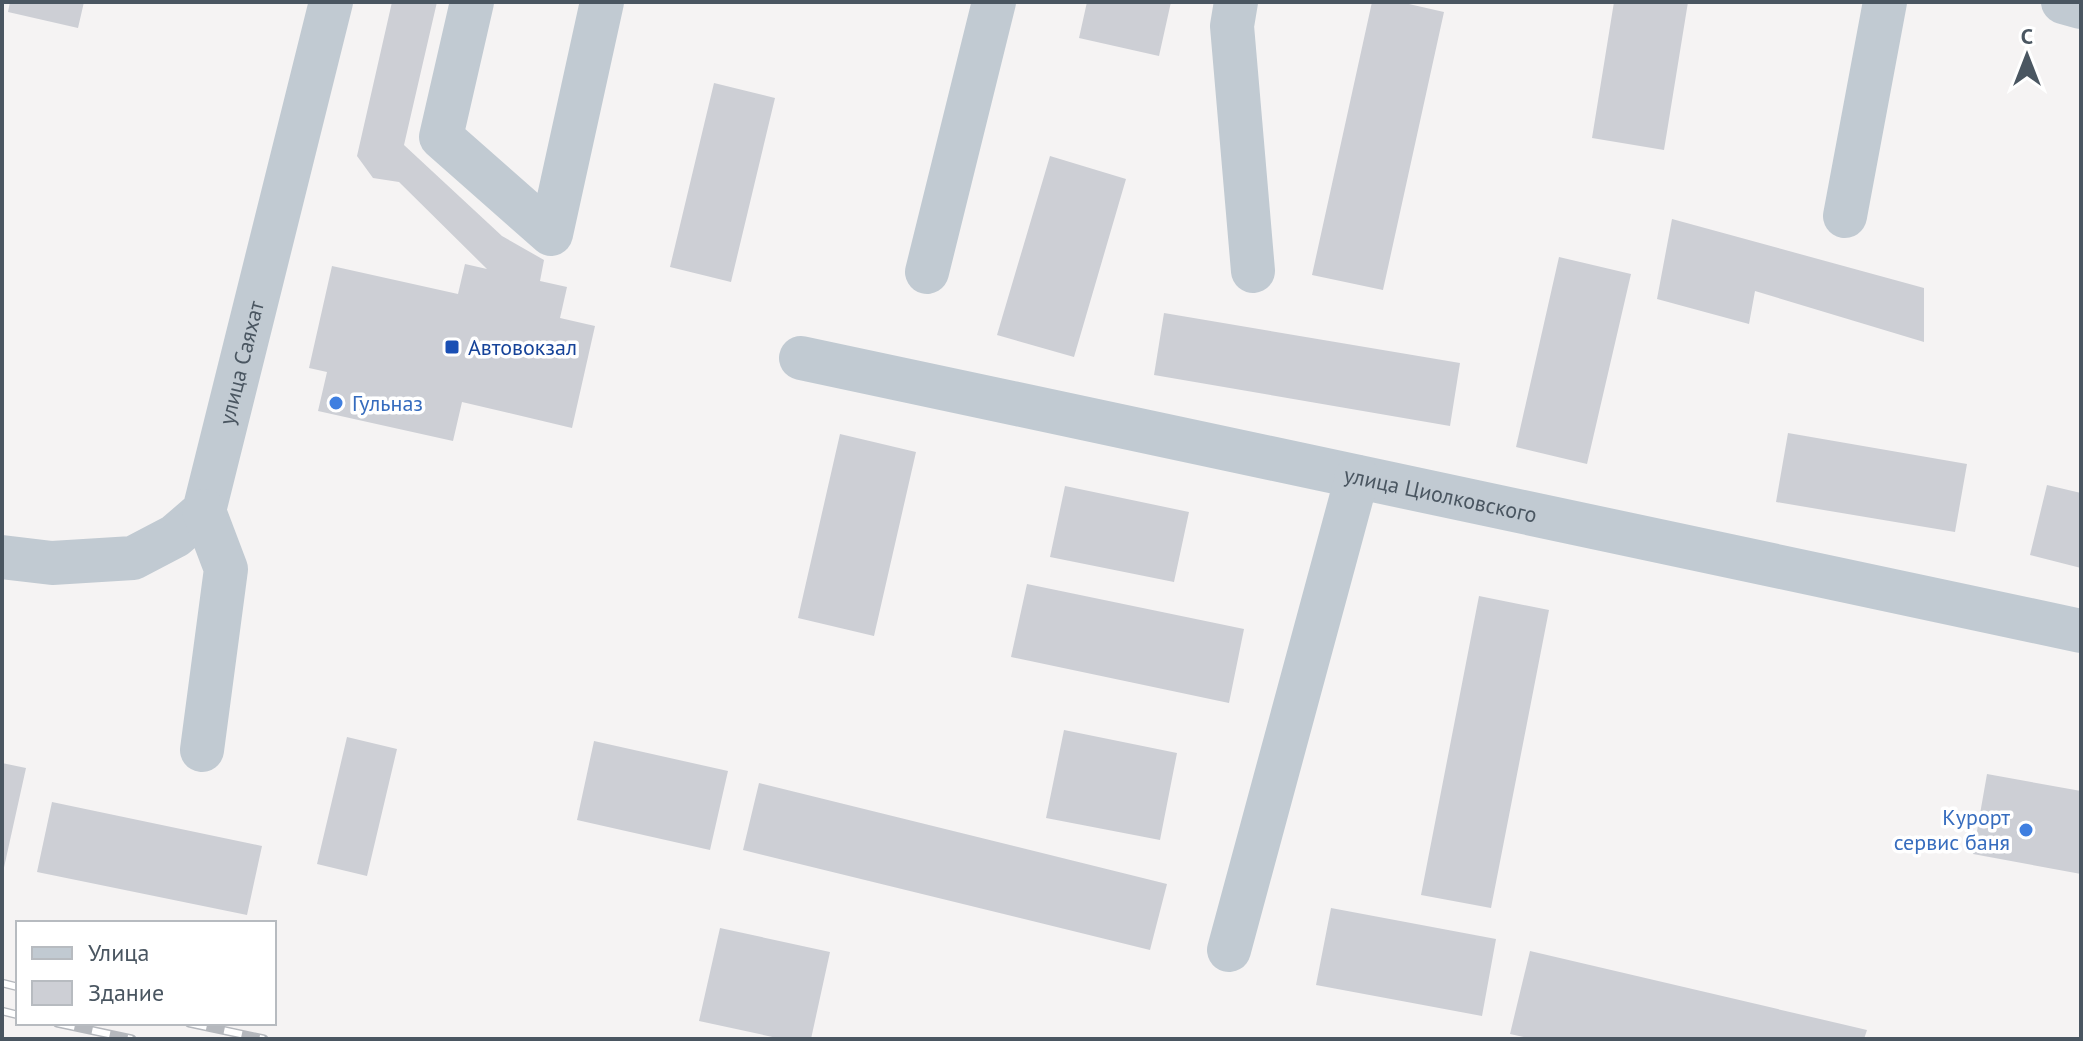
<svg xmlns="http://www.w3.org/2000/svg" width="2083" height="1041" font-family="'PT Sans',sans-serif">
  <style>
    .building { fill: #cdcfd5 }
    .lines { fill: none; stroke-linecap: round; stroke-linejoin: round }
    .minor { stroke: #c1cad2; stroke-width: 44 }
    .rail-casing { stroke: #b5b8bd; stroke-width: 9 }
    .rail { stroke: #fff; stroke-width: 6; stroke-dasharray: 18; stroke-linecap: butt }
    .transit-dot { fill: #1a4fb4; stroke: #fff; stroke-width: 3 }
    .shop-dot { fill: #3f7fe0; stroke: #fff; stroke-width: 3 }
    .labels { text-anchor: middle; stroke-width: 7; stroke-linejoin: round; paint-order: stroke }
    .transit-label { font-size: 22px; fill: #164399; stroke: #fff; text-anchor: start }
    .street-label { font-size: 22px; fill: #4a5661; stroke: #fff }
    .shop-label { font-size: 22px; fill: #366cbe; stroke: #fff; text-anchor: start }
  </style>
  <rect width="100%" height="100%" fill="#f5f3f3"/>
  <!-- building -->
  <path class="building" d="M 10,2 L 84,2 L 78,28 L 8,12 Z
    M 392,2 L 437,2 L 404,145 L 502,236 L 544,260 L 540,281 L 567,287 L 560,318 L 595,326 L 572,428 L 462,402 L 453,441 L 318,411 L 327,372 L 309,368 L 332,266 L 458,294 L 465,264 L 487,269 L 399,182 L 373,178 L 357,156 Z
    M 1087,2 L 1171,2 L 1159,56 L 1079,38 Z
    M 1372,2 L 1400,2 L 1444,12 L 1383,290 L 1312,275 Z
    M 1614,2 L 1688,2 L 1664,150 L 1592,138 Z
    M 714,83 L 775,98 L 731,282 L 670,267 Z
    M 1050,156 L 1126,179 L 1074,357 L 997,335 Z
    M 1672,219 L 1924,288 L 1924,342 L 1755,291 L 1749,324 L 1657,299 Z
    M 1559,257 L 1631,274 L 1587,464 L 1516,447 Z
    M 1164,313 L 1460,363 L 1450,426 L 1154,375 Z
    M 1788,433 L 1967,464 L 1955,532 L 1776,502 Z
    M 840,434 L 916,452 L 874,636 L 798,618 Z
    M 2047,485 L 2081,493 L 2081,568 L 2030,555 Z
    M 1065,486 L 1189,512 L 1174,582 L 1050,557 Z
    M 1027,584 L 1244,629 L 1229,703 L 1011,657 Z
    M 1479,596 L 1549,610 L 1491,908 L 1421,895 Z
    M 1064,730 L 1177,753 L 1160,840 L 1046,818 Z
    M 347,737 L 397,749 L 367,876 L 317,864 Z
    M 594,741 L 728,771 L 710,850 L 577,820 Z
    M 2,763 L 26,768 L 3,872 L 2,872 Z
    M 1987,774 L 2081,791 L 2081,874 L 1973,854 Z
    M 759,783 L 1167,884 L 1150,950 L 743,850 Z
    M 52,802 L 262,846 L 247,915 L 37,872 Z
    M 1331,908 L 1496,939 L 1482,1016 L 1316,985 Z
    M 720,928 L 830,952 L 811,1039 L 782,1039 L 699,1021 Z
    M 1530,951 L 1867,1030 L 1864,1039 L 1533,1039 L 1510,1034 Z"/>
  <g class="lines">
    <!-- minor -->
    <g class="minor">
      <path d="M 472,2 L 441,137 L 551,234 L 602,2"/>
      <path d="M 1236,2 L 1232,26 L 1253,271"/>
      <path d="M 2063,2 L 2081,7"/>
      <path d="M 1845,216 L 1885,2"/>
      <path d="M 927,272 L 994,2"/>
      <path id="s1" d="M 801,358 L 2081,631"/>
      <path id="s2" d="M 2,557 L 52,563 L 133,558 L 175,536 L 204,511 L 331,2"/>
      <path d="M 202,750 L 226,569 L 204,511"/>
      <path d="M 1229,950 L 1357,477"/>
    </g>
    <defs>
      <path id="rail" d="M 2,983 L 18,987
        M 2,1011 L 18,1015
        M 57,1023 L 132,1039
        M 189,1023 L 264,1039"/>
    </defs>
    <!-- rail casing -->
    <use href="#rail" class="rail-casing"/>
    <!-- rail -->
    <use href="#rail" class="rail"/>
  </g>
  <!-- markers -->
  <rect class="transit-dot" x="444" y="339" width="16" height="16" rx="4"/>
  <g class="shop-dot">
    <circle cx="336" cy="403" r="8"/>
    <circle cx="2026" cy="830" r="8"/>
  </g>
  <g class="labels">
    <!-- transit labels -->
    <g class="transit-label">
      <text x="468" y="355">Автовокзал</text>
    </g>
    <!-- street labels -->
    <g class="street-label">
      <text dy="8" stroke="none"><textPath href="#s2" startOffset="370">улица Саяхат</textPath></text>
      <text dy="8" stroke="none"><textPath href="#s1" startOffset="654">улица Циолковского</textPath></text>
    </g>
    <!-- shop labels -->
    <g class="shop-label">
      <text x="352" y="411">Гульназ</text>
      <text x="2010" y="825" text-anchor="end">Курорт<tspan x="2010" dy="25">сервис баня</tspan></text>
    </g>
  </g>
  <!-- border -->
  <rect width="2083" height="1041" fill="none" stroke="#4a5661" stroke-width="8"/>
  <!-- legend -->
  <rect x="16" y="921" width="260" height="104" fill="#ffffff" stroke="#b7bbc0" stroke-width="2"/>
  <rect x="32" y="947" width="40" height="12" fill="#c1cad2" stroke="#b7bbc0" stroke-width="2"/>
  <text x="88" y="961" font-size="24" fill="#4a5661">Улица</text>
  <rect x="32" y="981" width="40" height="24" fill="#cdcfd5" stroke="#b7bbc0" stroke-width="2"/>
  <text x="88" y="1001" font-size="24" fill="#4a5661">Здание</text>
  <!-- north arrow -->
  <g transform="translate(2027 56)" stroke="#ffffff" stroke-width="6" paint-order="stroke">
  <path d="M0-6L14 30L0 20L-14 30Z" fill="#4a5661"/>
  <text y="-12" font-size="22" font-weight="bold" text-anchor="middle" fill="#4a5661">С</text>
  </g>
</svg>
